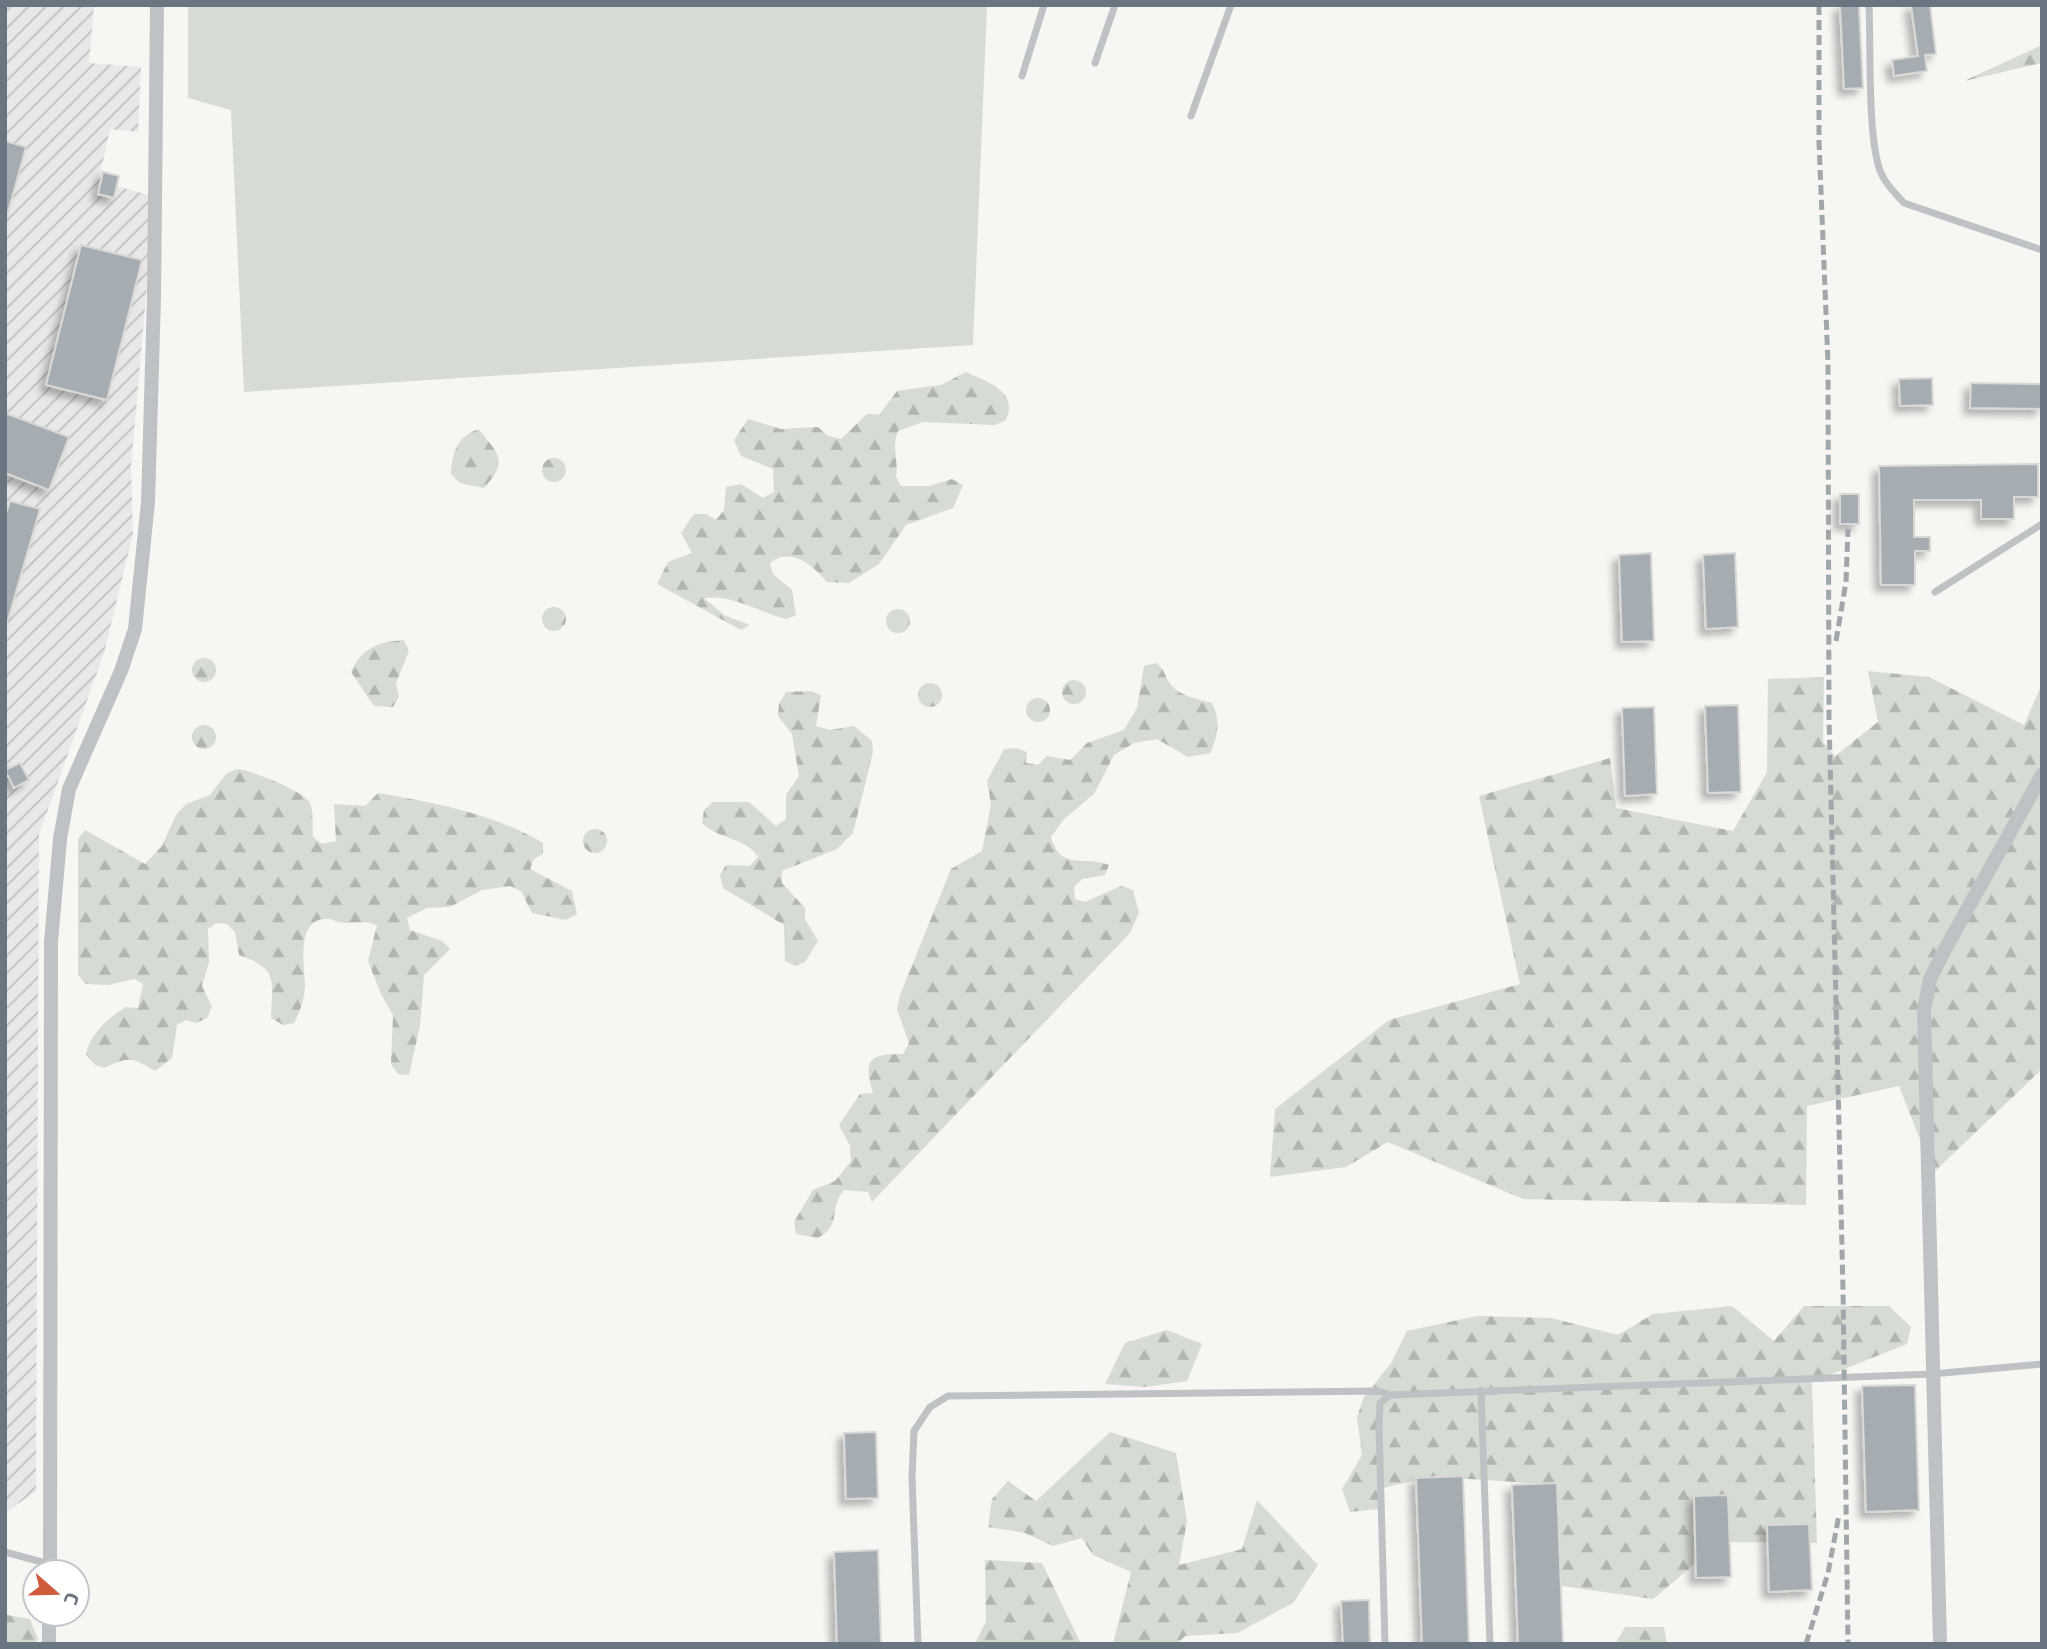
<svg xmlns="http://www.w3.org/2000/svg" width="2047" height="1649" font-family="'Exo 2',sans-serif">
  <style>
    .industrial { fill: url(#industrial-furrows) }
    .forest { fill: url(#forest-firs) }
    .garden { fill: #d6dbd3 }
    .building { fill: #a6adb2; stroke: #d8d8d6; stroke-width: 2; filter: url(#shadow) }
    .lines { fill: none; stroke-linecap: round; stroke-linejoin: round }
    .service { stroke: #bec2c5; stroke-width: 7 }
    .minor { stroke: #bec2c5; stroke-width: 14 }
    .rail { stroke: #a0a6aa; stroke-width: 5; stroke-dasharray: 10 5; stroke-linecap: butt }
  </style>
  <defs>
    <pattern id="industrial-furrows" width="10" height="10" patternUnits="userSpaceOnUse" patternTransform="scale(1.75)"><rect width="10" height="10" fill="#e7e8e7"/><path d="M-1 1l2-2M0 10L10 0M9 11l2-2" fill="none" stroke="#bfc1c1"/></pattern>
    <pattern id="forest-firs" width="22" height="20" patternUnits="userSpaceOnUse" patternTransform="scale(1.75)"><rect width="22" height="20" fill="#d6dbd3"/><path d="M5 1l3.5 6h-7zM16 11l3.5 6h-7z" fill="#b2b6b1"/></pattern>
    <filter id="shadow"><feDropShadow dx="-6" dy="6" stdDeviation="3.5" flood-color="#0004"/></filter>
  </defs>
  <rect width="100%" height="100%" fill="#f6f6f3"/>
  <!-- industrial -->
  <path class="industrial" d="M 5,5 L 94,5 L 89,63 L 141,67 L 138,132 L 110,129 L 101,170 L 119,175 L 117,186 L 148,195 L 150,250 L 131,468 L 133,534 L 104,653 L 39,835 L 36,1491 L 5,1513 Z"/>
  <!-- forest -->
  <path class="forest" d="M 2042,45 L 2042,63 L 1964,81 Z
    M 966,372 C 987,382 1019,391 1006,420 L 995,425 L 923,422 L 898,431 C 891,447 899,460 896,477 L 901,486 L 929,486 L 952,479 L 963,485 L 953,508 L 906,525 L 879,564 L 849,583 L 827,582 C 812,564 790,547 770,563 L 773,574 L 792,590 L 796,615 L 786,619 C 759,612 732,594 704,598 L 724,615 L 750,625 L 741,630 L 657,584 L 668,562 L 692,553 L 681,533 L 694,514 L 706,514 L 716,520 L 724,510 L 726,487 L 741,484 L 763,498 L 774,492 L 773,469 L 741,456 L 734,440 L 748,419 L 781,429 L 818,427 L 828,436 L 841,439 L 867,414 L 879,415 L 897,391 L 941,385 Z
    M 479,429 C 499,456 509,460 484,488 L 460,483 L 451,474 C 452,453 457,436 479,429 Z
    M542 470a12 12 0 1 1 24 0a12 12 0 1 1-24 0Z
    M542 619a12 12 0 1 1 24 0a12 12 0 1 1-24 0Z
    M886 621a12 12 0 1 1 24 0a12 12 0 1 1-24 0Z
    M 404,640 L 409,651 L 396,683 L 399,697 L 393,707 L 374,706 L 351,672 C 362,647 379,642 404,640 Z
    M192 670a12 12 0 1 1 24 0a12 12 0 1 1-24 0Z
    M 1156,663 C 1166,670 1164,676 1171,685 C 1180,696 1198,699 1212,703 C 1221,720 1218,736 1210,753 L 1188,757 L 1157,739 L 1134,743 L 1114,755 L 1094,794 L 1064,819 L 1051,837 C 1061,872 1085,855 1109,865 L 1105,875 L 1082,879 L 1074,887 L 1075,899 L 1085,902 L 1121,886 L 1133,890 L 1139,913 L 1130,933 L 872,1202 L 868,1192 L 844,1190 C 828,1208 843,1224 818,1238 L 796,1234 L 794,1222 L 813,1190 L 835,1181 L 851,1161 L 850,1146 L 839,1125 L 860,1094 L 873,1093 C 863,1059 869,1054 903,1054 L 909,1043 L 897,1009 L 900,995 L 951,869 L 982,851 L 991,804 L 987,781 L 1004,749 L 1016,748 L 1027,752 L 1026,763 L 1038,765 L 1047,756 L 1070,760 L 1087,743 L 1124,730 L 1137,708 L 1144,666 Z
    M 1868,671 L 1929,677 L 2024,725 L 2042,684 L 2042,1069 L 1933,1173 L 1899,1086 L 1807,1106 L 1806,1205 L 1523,1199 L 1388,1142 L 1346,1167 L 1270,1177 L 1275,1109 L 1389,1020 L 1520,984 L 1479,796 L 1610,758 L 1616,808 L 1733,831 L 1767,772 L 1768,679 L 1824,677 L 1823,742 L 1835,756 L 1878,722 Z
    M1062 692a12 12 0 1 1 24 0a12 12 0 1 1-24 0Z
    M918 695a12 12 0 1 1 24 0a12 12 0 1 1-24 0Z
    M 811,691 L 821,695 L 816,726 L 830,730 L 854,726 L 872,741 L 873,752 L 853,833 L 837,849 L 782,871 L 782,883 L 805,908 L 805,919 L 818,941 L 805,962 L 795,966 L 785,961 L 784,925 L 723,888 L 720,875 L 726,865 L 750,866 L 758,857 C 746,837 717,839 702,823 L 704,810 L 713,802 L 749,802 L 776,826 L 786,819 L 786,795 L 799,776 L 792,734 L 778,716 L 779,704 L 786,692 Z
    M1026 710a12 12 0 1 1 24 0a12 12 0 1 1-24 0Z
    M192 737a12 12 0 1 1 24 0a12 12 0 1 1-24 0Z
    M 237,769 C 249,769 306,792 310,803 C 314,812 312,827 313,837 L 322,844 L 336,841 L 334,804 L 365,806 L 378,793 C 436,803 492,813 543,843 L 543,854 L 534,859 L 530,869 L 572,891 L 577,914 L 566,920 L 532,913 L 521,891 L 510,886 L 482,890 L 450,907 L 427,908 L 407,918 L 410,930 L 442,941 L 450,949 L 424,975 L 420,1026 L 409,1075 L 398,1074 L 391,1064 L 393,1015 L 381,994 L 368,961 L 377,925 C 363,919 353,925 339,922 C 336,922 332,919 329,919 C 294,916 305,968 305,987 C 304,1000 300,1012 294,1023 L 283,1025 L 271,1018 C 272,981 279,968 239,955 L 235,932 L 227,924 L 216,923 L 208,929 L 209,962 L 202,986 L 212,1007 L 207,1018 L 196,1023 L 186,1020 L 177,1025 L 172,1058 L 155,1071 C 132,1057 129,1056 104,1068 L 94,1064 L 86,1054 C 90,1034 109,1017 126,1007 L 138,1008 L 143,984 L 134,979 L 108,985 L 86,984 L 78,975 L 78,839 L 85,830 L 145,864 L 162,846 L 176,815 L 186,804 L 210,795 L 226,774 Z
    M583 841a12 12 0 1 1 24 0a12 12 0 1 1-24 0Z
    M 1732,1306 L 1774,1341 L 1804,1306 L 1889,1306 L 1911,1327 L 1907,1344 L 1812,1382 L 1817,1543 L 1721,1542 L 1653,1599 L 1562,1586 L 1557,1483 C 1492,1485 1448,1469 1384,1488 L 1378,1509 L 1350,1512 L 1342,1489 L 1362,1455 L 1357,1417 L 1364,1397 L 1391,1363 L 1407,1331 L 1477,1316 L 1551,1318 L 1618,1335 L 1653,1314 Z
    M 1167,1330 L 1202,1344 L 1187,1381 L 1145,1387 L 1105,1384 L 1125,1343 Z
    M 1110,1432 L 1176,1453 L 1187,1521 L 1179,1565 L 1242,1549 L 1257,1500 L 1318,1565 L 1293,1603 L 1237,1633 L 1185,1636 L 1177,1644 L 1113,1644 L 1131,1572 L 1093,1555 L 1082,1538 L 1053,1546 L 1025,1533 L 988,1527 L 992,1499 L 1008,1481 L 1036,1501 Z
    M 985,1560 L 1042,1563 L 1081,1644 L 975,1644 L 986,1621 Z
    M 7,1615 L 30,1619 L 38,1639 L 35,1644 L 6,1644 Z
    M 1625,1627 L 1664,1627 L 1667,1644 L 1615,1644 Z"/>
  <!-- garden -->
  <path class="garden" d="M 188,5 L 987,5 L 973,345 L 244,392 L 231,110 L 188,98 Z"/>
  <!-- building -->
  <path class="building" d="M 1840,5 L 1859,5 L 1863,88 L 1844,89 Z
    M 1911,5 L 1930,5 L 1936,54 L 1925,55 L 1927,71 L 1894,76 L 1892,60 L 1918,56 Z
    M 5,141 L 26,147 L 5,223 Z
    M 103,172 L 119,176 L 114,198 L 98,194 Z
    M 81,245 L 142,260 L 107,400 L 46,385 Z
    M 1932,378 L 1933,405 L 1900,406 L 1899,379 Z
    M 1971,383 L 2042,384 L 2042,409 L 1970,408 Z
    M 5,413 L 69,437 L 49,490 L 5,473 Z
    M 2038,464 L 2038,497 L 2014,497 L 2014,519 L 1981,519 L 1981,500 L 1914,500 L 1914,537 L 1930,537 L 1930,551 L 1915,551 L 1915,585 L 1881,585 L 1879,466 Z
    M 1840,494 L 1859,494 L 1859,524 L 1840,524 Z
    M 10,501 L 40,509 L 5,630 L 5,517 Z
    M 1651,553 L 1654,641 L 1622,642 L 1619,555 Z
    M 1735,553 L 1738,627 L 1706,629 L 1703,555 Z
    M 1738,705 L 1741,792 L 1708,793 L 1705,706 Z
    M 1654,707 L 1657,794 L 1625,796 L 1622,708 Z
    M 20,763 L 29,780 L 14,788 L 5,770 Z
    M 1915,1385 L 1919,1510 L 1866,1512 L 1862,1386 Z
    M 876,1432 L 878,1498 L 846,1499 L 844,1433 Z
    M 1463,1476 L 1469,1644 L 1422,1644 L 1416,1478 Z
    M 1557,1483 L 1563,1644 L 1518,1644 L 1512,1485 Z
    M 1728,1495 L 1731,1577 L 1696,1578 L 1694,1496 Z
    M 1809,1524 L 1812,1590 L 1769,1592 L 1767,1525 Z
    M 878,1550 L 881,1644 L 837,1644 L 834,1552 Z
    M 1369,1600 L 1370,1644 L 1343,1644 L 1341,1601 Z"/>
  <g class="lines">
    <!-- service -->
    <path class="service" d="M 1869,5 C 1871,45 1867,140 1881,173 C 1886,185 1895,193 1904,203 L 2042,250
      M 1095,63 L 1115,5
      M 1022,76 L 1044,5
      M 1191,116 L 1231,5
      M 1935,592 L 2042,524
      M 1481,1390 L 1490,1644
      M 5,1552 L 49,1564
      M 918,1644 L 912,1477 L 914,1431 L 930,1407 L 948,1396 L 1378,1391 L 1390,1395
      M 1385,1644 L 1379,1426 L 1380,1403 L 1390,1395 L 1932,1374 L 2042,1364"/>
    <!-- minor -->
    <path class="minor" d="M 50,1572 L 51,942 L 60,839 L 69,789 L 121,671 L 135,629 L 148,502 L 154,297 L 157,5
      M 49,1644 L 49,1614
      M 1940,1644 L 1924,1010 L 1930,979 L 1944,951 L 2042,775"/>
    <!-- rail -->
    <path class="rail" d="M 1819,5 L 1819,142 L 1828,363 L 1829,717 L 1843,1289 L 1848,1644
      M 1836,641 L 1846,582 L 1848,529
      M 1806,1644 L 1828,1573 L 1839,1515"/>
  </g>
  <!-- border -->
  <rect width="2047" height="1649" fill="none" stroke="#697681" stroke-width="14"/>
  <!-- north arrow -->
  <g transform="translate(56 1593) rotate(110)"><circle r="33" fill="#ffffff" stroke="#c3c8cd" stroke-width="2"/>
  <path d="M0-5L12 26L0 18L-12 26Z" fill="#cf5c3b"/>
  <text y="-10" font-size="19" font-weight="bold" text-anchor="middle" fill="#697681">С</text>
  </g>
</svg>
